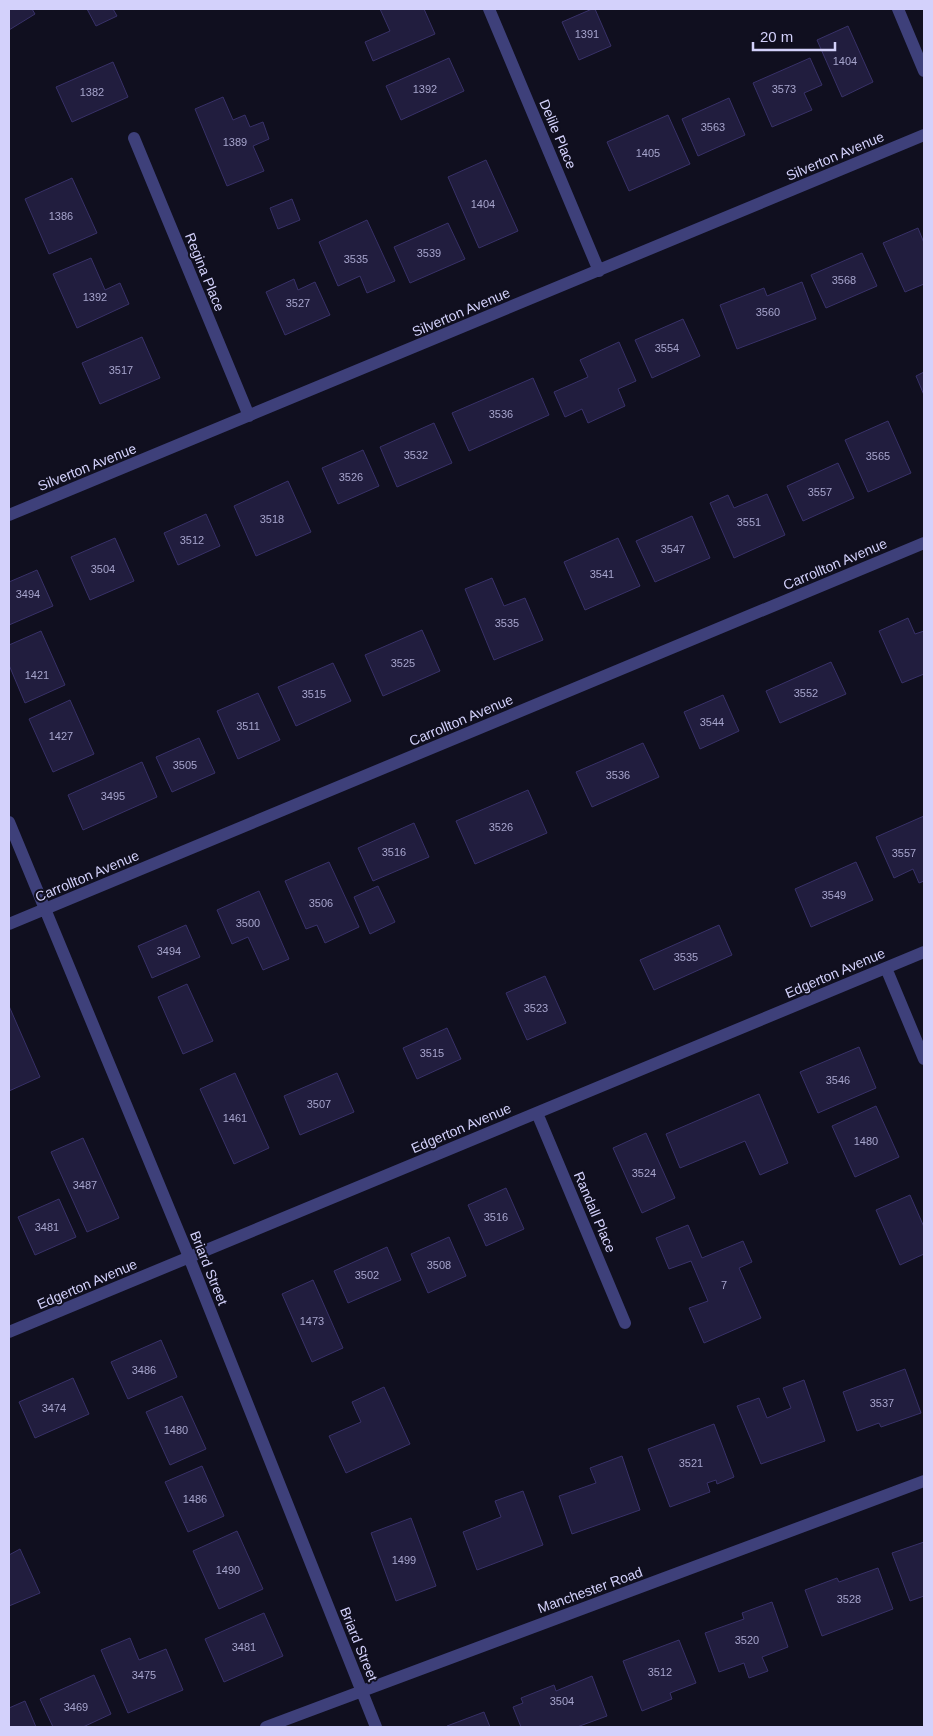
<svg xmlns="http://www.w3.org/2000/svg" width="933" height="1736" font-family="Helvetica,sans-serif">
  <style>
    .building { fill: #211d3e; stroke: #383168 }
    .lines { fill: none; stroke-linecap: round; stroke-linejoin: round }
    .street { stroke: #3e407a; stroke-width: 12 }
    .labels { text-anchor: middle; stroke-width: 4; stroke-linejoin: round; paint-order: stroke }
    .number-label { font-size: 11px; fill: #a6a4cc }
    .street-label { font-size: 14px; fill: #d3d1fb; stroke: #100f1f }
  </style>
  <rect width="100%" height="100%" fill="#100f1f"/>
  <!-- building -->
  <path class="building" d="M 9,9 L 32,9 L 35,14 L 9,30 Z
    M 87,9 L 113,9 L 117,16 L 96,26 Z
    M 380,9 L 424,9 L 435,34 L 373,61 L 365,42 L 390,31 Z
    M 592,9 L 595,9 L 611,46 L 579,60 L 562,22 Z
    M 848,26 L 873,82 L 842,97 L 817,40 Z
    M 449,58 L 464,91 L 401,120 L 386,86 Z
    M 810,58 L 822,85 L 804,93 L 812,110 L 772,127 L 753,83 Z
    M 113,62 L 128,97 L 72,122 L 56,87 Z
    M 223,97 L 233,120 L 245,115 L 250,127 L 263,122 L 269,139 L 253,146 L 264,171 L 227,186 L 195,109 Z
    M 729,98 L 745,135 L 698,156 L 682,119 Z
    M 668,115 L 690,164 L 629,191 L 607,142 Z
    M 486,160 L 518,231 L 479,248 L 448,177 Z
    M 72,178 L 97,233 L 49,254 L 25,199 Z
    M 292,199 L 300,220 L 278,229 L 270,208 Z
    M 367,220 L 395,281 L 367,293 L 360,276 L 338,286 L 319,242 Z
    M 448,223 L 465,259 L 410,283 L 394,247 Z
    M 918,228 L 924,243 L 924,284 L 905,292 L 883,243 Z
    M 862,253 L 877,286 L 826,308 L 811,275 Z
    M 91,258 L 105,290 L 120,283 L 129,304 L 77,328 L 53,274 Z
    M 294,279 L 298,290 L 315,282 L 330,315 L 285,335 L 266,292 Z
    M 802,282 L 816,319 L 737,349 L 720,305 L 764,288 L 767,296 Z
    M 683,319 L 700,356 L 652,378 L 635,340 Z
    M 142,337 L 160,378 L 100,404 L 82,363 Z
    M 619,342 L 636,381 L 618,389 L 625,406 L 588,423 L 582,409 L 565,417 L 554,392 L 588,377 L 580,360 Z
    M 924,372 L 924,395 L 916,376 Z
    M 533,378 L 549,415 L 469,451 L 452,413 Z
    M 888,421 L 911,473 L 868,492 L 845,440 Z
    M 434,423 L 452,463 L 397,487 L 380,447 Z
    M 363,450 L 379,486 L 338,504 L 322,468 Z
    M 838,463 L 854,498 L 803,521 L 787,486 Z
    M 288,481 L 311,532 L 256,556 L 234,506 Z
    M 767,494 L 785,535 L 734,558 L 710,503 L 728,495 L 734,508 Z
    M 206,514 L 220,546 L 178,565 L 164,533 Z
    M 692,516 L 710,558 L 655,582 L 636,541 Z
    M 115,538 L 134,581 L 90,600 L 71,557 Z
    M 618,538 L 640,586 L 585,610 L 564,562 Z
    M 37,570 L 53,606 L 9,625 L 9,582 Z
    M 492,578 L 504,606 L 525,598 L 543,640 L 494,660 L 465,589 Z
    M 908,618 L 915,634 L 924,631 L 924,674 L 902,683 L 879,631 Z
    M 422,630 L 440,671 L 383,696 L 365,655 Z
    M 41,631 L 65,685 L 25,703 L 9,665 L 9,645 Z
    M 831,662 L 846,694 L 780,723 L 766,691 Z
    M 333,663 L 351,701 L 296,726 L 278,687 Z
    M 258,693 L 280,740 L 238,759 L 217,711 Z
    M 723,695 L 739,731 L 700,749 L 684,712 Z
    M 70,700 L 94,754 L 53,772 L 29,719 Z
    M 199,738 L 215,773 L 172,792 L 156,757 Z
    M 643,743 L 659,777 L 592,807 L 576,772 Z
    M 142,762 L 157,797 L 83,830 L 68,795 Z
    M 528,790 L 547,833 L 475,864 L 456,821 Z
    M 924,816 L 924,881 L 919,883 L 913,869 L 894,878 L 876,837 Z
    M 414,823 L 429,857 L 373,881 L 358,848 Z
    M 329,862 L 359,927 L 325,943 L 317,925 L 306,929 L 285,881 Z
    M 856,862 L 873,900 L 811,927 L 795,889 Z
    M 378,886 L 395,922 L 370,934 L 354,897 Z
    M 259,891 L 289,959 L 263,970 L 248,937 L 232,944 L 217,910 Z
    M 186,925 L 200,957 L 152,978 L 138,946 Z
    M 719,925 L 732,955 L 654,990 L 640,960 Z
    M 545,976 L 566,1023 L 527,1040 L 506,993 Z
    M 187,984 L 213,1041 L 183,1054 L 158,997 Z
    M 9,1006 L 40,1077 L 9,1091 Z
    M 447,1028 L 461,1059 L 417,1079 L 403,1048 Z
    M 859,1047 L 876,1088 L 818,1113 L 800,1072 Z
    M 235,1073 L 269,1148 L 234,1164 L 200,1089 Z
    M 337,1073 L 354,1112 L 300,1135 L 284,1096 Z
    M 759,1094 L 788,1163 L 760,1175 L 745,1141 L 680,1168 L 666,1134 Z
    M 876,1106 L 899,1157 L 855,1177 L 832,1126 Z
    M 646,1133 L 675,1198 L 642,1213 L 613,1148 Z
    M 83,1138 L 119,1218 L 87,1232 L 51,1152 Z
    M 506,1188 L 524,1229 L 486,1246 L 468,1205 Z
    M 910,1195 L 924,1227 L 924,1254 L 900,1265 L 876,1210 Z
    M 59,1199 L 76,1237 L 35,1255 L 18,1217 Z
    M 688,1225 L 702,1258 L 743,1241 L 752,1262 L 739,1268 L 761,1318 L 704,1343 L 689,1308 L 708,1301 L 691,1261 L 669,1269 L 656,1238 Z
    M 449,1237 L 466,1276 L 428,1293 L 411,1254 Z
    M 387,1247 L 401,1280 L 348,1303 L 334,1271 Z
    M 313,1280 L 343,1348 L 312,1362 L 282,1294 Z
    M 161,1340 L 177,1377 L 128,1399 L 111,1362 Z
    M 905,1369 L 921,1413 L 881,1427 L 879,1423 L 857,1431 L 843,1392 Z
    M 73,1378 L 89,1414 L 35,1438 L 19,1402 Z
    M 804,1380 L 825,1441 L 761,1464 L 737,1406 L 759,1398 L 767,1418 L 791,1408 L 783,1388 Z
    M 384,1387 L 410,1444 L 346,1473 L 329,1436 L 361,1422 L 352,1402 Z
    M 182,1396 L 206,1449 L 170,1465 L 146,1412 Z
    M 714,1424 L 734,1477 L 717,1484 L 716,1480 L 707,1483 L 710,1492 L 670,1507 L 648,1449 Z
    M 622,1456 L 640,1510 L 572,1534 L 559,1496 L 596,1483 L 590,1468 Z
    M 202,1466 L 224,1516 L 188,1532 L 165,1482 Z
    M 523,1491 L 543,1545 L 477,1570 L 463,1532 L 501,1517 L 495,1501 Z
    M 411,1518 L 436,1586 L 396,1601 L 371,1533 Z
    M 237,1531 L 263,1589 L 219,1609 L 193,1551 Z
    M 924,1542 L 924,1596 L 910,1601 L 892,1553 Z
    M 20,1549 L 40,1593 L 9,1606 L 9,1555 Z
    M 878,1568 L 893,1609 L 822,1636 L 805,1590 L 837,1578 L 839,1582 Z
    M 772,1602 L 788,1647 L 762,1657 L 768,1671 L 749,1678 L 744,1663 L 719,1672 L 705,1633 L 744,1619 L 742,1613 Z
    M 264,1613 L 283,1656 L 224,1682 L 205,1639 Z
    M 130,1638 L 139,1660 L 166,1649 L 183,1690 L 128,1713 L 101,1650 Z
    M 679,1640 L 696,1683 L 670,1693 L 672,1699 L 642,1711 L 623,1661 Z
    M 94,1675 L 111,1714 L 83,1727 L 53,1727 L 40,1699 Z
    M 592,1676 L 607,1716 L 577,1727 L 521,1727 L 513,1707 L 523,1703 L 521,1698 L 554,1685 L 556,1691 Z
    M 25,1701 L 36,1727 L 9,1727 L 9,1708 Z
    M 484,1712 L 490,1727 L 447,1727 L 447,1726 Z"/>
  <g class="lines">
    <!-- street -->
    <path class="street" d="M 489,9 L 599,271
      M 898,9 L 924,71
      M 134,138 L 249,416
      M 9,515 L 924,135
      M 9,822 L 189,1257 L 376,1727
      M 9,924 L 924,543
      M 886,968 L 924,1059
      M 537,1113 L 625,1323
      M 9,1332 L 924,952
      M 266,1727 L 924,1481"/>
  </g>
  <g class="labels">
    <!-- number labels -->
    <g class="number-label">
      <text x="587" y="38">1391</text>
      <text x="845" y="65">1404</text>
      <text x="425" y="93">1392</text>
      <text x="784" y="93">3573</text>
      <text x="92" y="96">1382</text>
      <text x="713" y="131">3563</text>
      <text x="235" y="146">1389</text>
      <text x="648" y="157">1405</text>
      <text x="483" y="208">1404</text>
      <text x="61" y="220">1386</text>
      <text x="429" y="257">3539</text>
      <text x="356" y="263">3535</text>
      <text x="844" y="284">3568</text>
      <text x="95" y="301">1392</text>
      <text x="298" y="307">3527</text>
      <text x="768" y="316">3560</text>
      <text x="667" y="352">3554</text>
      <text x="121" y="374">3517</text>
      <text x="501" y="418">3536</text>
      <text x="416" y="459">3532</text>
      <text x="878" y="460">3565</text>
      <text x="351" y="481">3526</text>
      <text x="820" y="496">3557</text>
      <text x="272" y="523">3518</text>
      <text x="749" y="526">3551</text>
      <text x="192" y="544">3512</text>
      <text x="673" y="553">3547</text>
      <text x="103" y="573">3504</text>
      <text x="602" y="578">3541</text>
      <text x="28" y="598">3494</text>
      <text x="507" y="627">3535</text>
      <text x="403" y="667">3525</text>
      <text x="37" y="679">1421</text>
      <text x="806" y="697">3552</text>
      <text x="314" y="698">3515</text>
      <text x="712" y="726">3544</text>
      <text x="248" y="730">3511</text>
      <text x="61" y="740">1427</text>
      <text x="185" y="769">3505</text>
      <text x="618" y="779">3536</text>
      <text x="113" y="800">3495</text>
      <text x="501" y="831">3526</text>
      <text x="394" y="856">3516</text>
      <text x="904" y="857">3557</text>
      <text x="834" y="899">3549</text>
      <text x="321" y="907">3506</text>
      <text x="248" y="927">3500</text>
      <text x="169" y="955">3494</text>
      <text x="686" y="961">3535</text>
      <text x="536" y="1012">3523</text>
      <text x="432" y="1057">3515</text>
      <text x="838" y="1084">3546</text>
      <text x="319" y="1108">3507</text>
      <text x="235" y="1122">1461</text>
      <text x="866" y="1145">1480</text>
      <text x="644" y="1177">3524</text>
      <text x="85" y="1189">3487</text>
      <text x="496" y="1221">3516</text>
      <text x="47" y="1231">3481</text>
      <text x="439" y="1269">3508</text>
      <text x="367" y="1279">3502</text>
      <text x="724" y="1289">7</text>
      <text x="312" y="1325">1473</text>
      <text x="144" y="1374">3486</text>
      <text x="882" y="1407">3537</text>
      <text x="54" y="1412">3474</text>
      <text x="176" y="1434">1480</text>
      <text x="691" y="1467">3521</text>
      <text x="195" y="1503">1486</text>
      <text x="404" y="1564">1499</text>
      <text x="228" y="1574">1490</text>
      <text x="849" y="1603">3528</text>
      <text x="747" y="1644">3520</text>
      <text x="244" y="1651">3481</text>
      <text x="660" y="1676">3512</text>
      <text x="144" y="1679">3475</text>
      <text x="562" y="1705">3504</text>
      <text x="76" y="1711">3469</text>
    </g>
    <!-- street labels -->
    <g class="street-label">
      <text transform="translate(558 134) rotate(67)" y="5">Delile Place</text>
      <text transform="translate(835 156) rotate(-23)" y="5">Silverton Avenue</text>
      <text transform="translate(205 272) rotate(68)" y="5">Regina Place</text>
      <text transform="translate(461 312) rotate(-23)" y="5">Silverton Avenue</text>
      <text transform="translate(87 467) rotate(-22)" y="5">Silverton Avenue</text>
      <text transform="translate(835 564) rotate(-23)" y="5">Carrollton Avenue</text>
      <text transform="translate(461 720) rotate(-23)" y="5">Carrollton Avenue</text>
      <text transform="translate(87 876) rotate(-23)" y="5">Carrollton Avenue</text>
      <text transform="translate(835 973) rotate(-23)" y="5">Edgerton Avenue</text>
      <text transform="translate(461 1128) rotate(-23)" y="5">Edgerton Avenue</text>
      <text transform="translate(595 1212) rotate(67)" y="5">Randall Place</text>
      <text transform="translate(209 1268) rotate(68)" y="5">Briard Street</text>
      <text transform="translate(87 1284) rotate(-23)" y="5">Edgerton Avenue</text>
      <text transform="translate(590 1590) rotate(-20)" y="5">Manchester Road</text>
      <text transform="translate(359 1644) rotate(68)" y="5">Briard Street</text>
    </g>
  </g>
  <!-- border -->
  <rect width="933" height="1736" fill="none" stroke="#d3d1fb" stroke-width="20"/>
  <!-- scale -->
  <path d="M753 42v8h82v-8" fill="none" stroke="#d3d1fb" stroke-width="2.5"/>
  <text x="760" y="42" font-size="15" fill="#d3d1fb" stroke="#100f1f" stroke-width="4" paint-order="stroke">20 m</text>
</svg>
